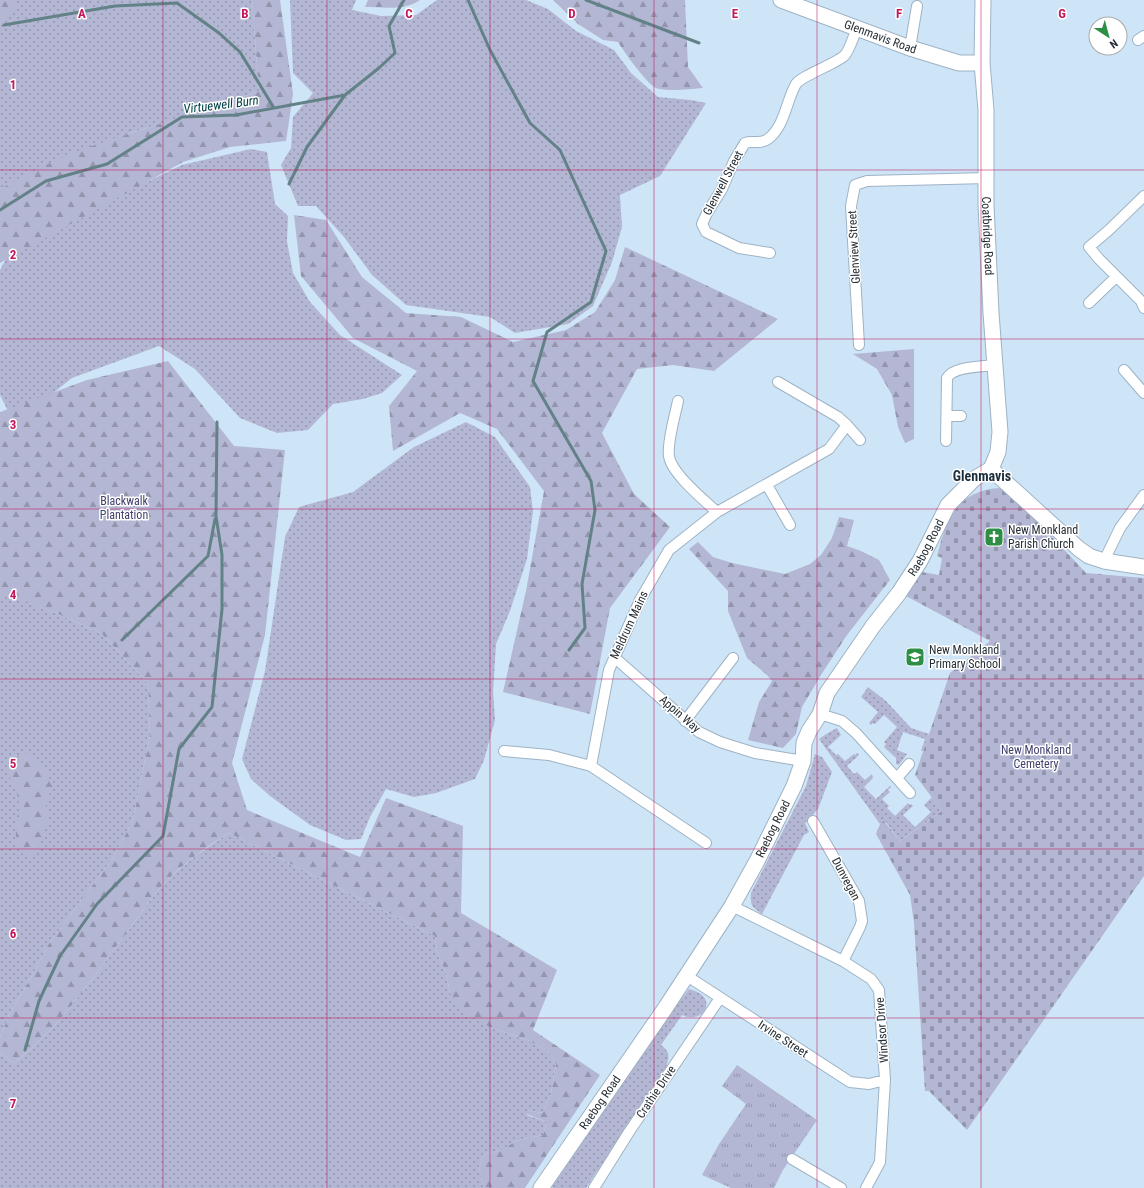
<svg xmlns="http://www.w3.org/2000/svg" width="1144" height="1188" font-family="'Roboto Condensed',sans-serif">
  <style>
    .grass { fill: url(#grass-dots) }
    .forest { fill: url(#forest-firs) }
    .cemetery { fill: url(#cemetery-stones) }
    .park { fill: url(#park-tufts) }
    .lines { fill: none; stroke-linecap: round; stroke-linejoin: round }
    .stream { stroke: #628287; stroke-width: 3 }
    .minor-casing { stroke: #9eb3c5; stroke-width: 12 }
    .secondary-casing { stroke: #9eb3c5; stroke-width: 17 }
    .minor { stroke: #fff; stroke-width: 10 }
    .secondary { stroke: #fff; stroke-width: 15 }
    .grid { fill: none; stroke: #c2185b; stroke-width: 1; stroke-opacity: 0.55 }
    .labels { text-anchor: middle; stroke-width: 3; stroke-linejoin: round; paint-order: stroke }
    .street-label { font-size: 12px; fill: #262f36; stroke: #fff }
    .park-label { font-size: 12px; fill: #40416e; stroke: #fff }
    .poi-label { font-size: 12px; fill: #262f36; stroke: #fff; text-anchor: start }
    .water-label { font-size: 13px; font-style: italic; fill: #004147; stroke: #fff }
    .quarter-label { font-size: 14px; font-weight: bold; fill: #1c2e3c; stroke: #fff }
    .grid-label { font-size: 13px; text-anchor: middle; font-weight: bold; fill: #c2185b; stroke: #fff; stroke-width: 3; stroke-linejoin: round; paint-order: stroke }
  </style>
  <defs>
    <pattern id="grass-dots" width="8" height="8" patternUnits="userSpaceOnUse"><rect width="8" height="8" fill="#b4b7d3"/><path d="M2 2h.1M6 6h.1" fill="none" stroke="#9295ac" stroke-width="1.8" stroke-linecap="round"/></pattern>
    <pattern id="forest-firs" width="22" height="20" patternUnits="userSpaceOnUse"><rect width="22" height="20" fill="#b4b7d3"/><path d="M5 1l3.5 6h-7zM16 11l3.5 6h-7z" fill="#9295ac"/></pattern>
    <pattern id="cemetery-stones" width="16" height="16" patternUnits="userSpaceOnUse"><rect width="16" height="16" fill="#b4b7d3"/><path d="M2 7V4a2 2 0 0 1 4 0v3zM10 15v-3a2 2 0 0 1 4 0v3z" fill="#9295ac"/></pattern>
    <pattern id="park-tufts" width="24" height="20" patternUnits="userSpaceOnUse"><rect width="24" height="20" fill="#b4b7d3"/><path d="M3 7l-1-3M5 7V3M7 7l1-3M15 17l-1-3M17 17v-4M19 17l1-3" fill="none" stroke="#9295ac"/></pattern>
  </defs>
  <rect width="100%" height="100%" fill="#cee5f7"/>
  <!-- grass -->
  <path class="grass" d="M 0,0 L 252,0 L 259,91 L 202,111 L 130,133 L 65,157 L 0,189 Z
    M 290,0 L 356,0 L 352,10 L 381,16 L 416,15 L 437,0 L 526,0 L 548,9 L 576,31 L 614,50 L 631,73 L 658,97 L 691,100 L 706,103 L 660,176 L 620,195 L 622,227 L 612,262 L 593,306 L 568,324 L 515,333 L 490,317 L 406,305 L 372,275 L 344,237 L 316,206 L 298,206 L 281,165 L 291,148 L 293,117 L 313,93 L 293,73 Z
    M 251,149 L 267,152 L 275,204 L 288,216 L 287,241 L 293,273 L 310,302 L 340,335 L 402,375 L 382,393 L 363,399 L 333,404 L 308,430 L 277,433 L 240,418 L 195,369 L 159,346 L 72,378 L 32,410 L 19,433 L 0,395 L 0,270 L 13,246 L 182,165 Z
    M 466,422 L 495,437 L 530,487 L 533,511 L 527,559 L 510,611 L 496,644 L 493,692 L 495,720 L 484,760 L 475,779 L 436,793 L 414,797 L 386,789 L 370,817 L 361,839 L 346,840 L 310,825 L 270,796 L 251,779 L 242,759 L 265,671 L 285,537 L 299,507 L 353,492 L 414,447 Z
    M 5,594 L 56,613 L 102,634 L 148,684 L 150,735 L 133,820 L 113,858 L 48,945 L 28,983 L 10,1012 L 0,1038 L 0,599 Z
    M 868,687 L 886,701 L 911,728 L 929,734 L 923,751 L 921,751 L 925,739 L 903,732 L 897,750 L 907,754 L 899,765 L 896,764 L 896,758 L 884,747 L 886,744 L 884,742 L 897,727 L 884,715 L 875,724 L 873,723 L 871,725 L 869,723 L 878,712 L 861,697 Z
    M 837,728 L 841,735 L 828,747 L 836,755 L 838,754 L 845,761 L 854,754 L 855,755 L 857,753 L 859,755 L 847,766 L 854,774 L 857,772 L 865,780 L 872,774 L 873,778 L 864,787 L 876,799 L 890,786 L 891,787 L 888,790 L 890,792 L 882,799 L 889,806 L 887,808 L 895,816 L 908,803 L 910,805 L 911,804 L 913,806 L 903,815 L 915,827 L 931,812 L 924,805 L 932,797 L 942,811 L 900,841 L 885,821 L 880,824 L 819,739 L 828,733 Z
    M 815,754 L 822,757 L 832,772 L 818,809 L 805,823 L 809,832 L 804,835 L 762,914 C 752,907 750,906 751,893 L 806,786 Z
    M 229,833 L 435,936 L 437,952 L 446,973 L 450,993 L 491,1028 L 527,1040 L 549,1052 L 556,1064 L 551,1094 L 542,1113 L 528,1110 L 527,1115 L 547,1122 L 543,1135 L 515,1141 L 505,1149 L 483,1155 L 479,1169 L 484,1188 L 0,1188 L 0,1053 L 14,1063 C 62,1026 97,972 133,924 C 142,912 150,899 160,888 C 179,866 205,849 229,833 Z
    M 689,989 C 692,990 696,991 699,993 C 716,1003 701,1024 682,1015 L 661,1045 C 671,1053 669,1056 666,1068 L 586,1188 L 552,1188 L 554,1183 L 679,1002 Z"/>
  <!-- forest -->
  <path class="forest" d="M 0,0 L 18,0 L 15,6 L 0,23 Z
    M 252,0 L 280,0 L 293,94 L 286,141 L 230,147 L 183,162 L 0,263 L 0,189 C 22,178 43,165 66,156 C 129,131 195,115 259,91 Z
    M 368,0 L 420,0 C 405,11 382,7 365,7 Z
    M 553,0 L 685,0 L 688,67 L 703,88 C 690,89 668,92 656,88 C 647,84 624,52 618,42 L 603,40 L 578,24 Z
    M 294,215 L 326,220 L 362,277 L 406,313 L 461,317 L 513,342 L 566,330 L 595,312 L 615,280 L 625,247 L 778,319 L 714,371 L 673,365 L 637,369 L 602,433 L 634,494 L 670,527 L 610,608 L 590,714 L 503,692 L 526,591 L 544,491 L 497,429 L 460,413 L 393,451 L 389,406 L 417,371 L 353,338 L 301,276 Z
    M 914,349 L 914,439 L 905,443 L 898,427 L 892,395 L 877,369 L 853,354 Z
    M 168,361 L 234,446 L 285,450 L 265,635 L 232,763 L 247,810 L 360,857 L 386,798 L 463,826 L 461,913 L 557,970 L 533,1030 L 600,1075 L 525,1188 L 484,1188 L 479,1169 L 483,1155 L 505,1149 L 515,1141 L 543,1135 L 547,1122 L 527,1114 L 527,1110 L 542,1113 L 551,1094 L 556,1064 L 549,1052 L 527,1040 L 491,1028 L 461,1009 L 450,993 L 446,973 L 437,952 L 435,936 L 229,833 C 205,848 179,866 160,888 C 150,899 142,912 133,924 C 97,972 62,1026 14,1063 L 0,1053 L 0,1038 L 10,1012 L 28,983 L 48,945 L 113,858 L 133,820 L 150,735 L 148,684 L 102,634 L 56,613 L 6,595 L 0,599 L 0,412 L 87,380 Z
    M 839,517 L 854,520 L 847,546 L 861,551 L 879,560 L 890,580 L 847,635 L 821,675 L 802,707 L 796,734 L 783,748 L 748,740 L 759,702 L 772,681 L 767,675 L 747,658 L 728,611 L 728,591 L 689,549 L 698,542 L 713,557 L 732,563 L 785,574 L 810,564 L 821,555 L 832,538 Z
    M 30,752 L 45,769 L 53,786 L 46,803 L 48,821 L 36,853 L 25,857 L 17,847 L 15,824 L 20,808 L 16,789 L 6,771 L 16,757 Z"/>
  <!-- cemetery -->
  <path class="cemetery" d="M 999,488 L 1010,492 L 1086,573 L 1144,578 L 1144,876 L 967,1130 L 929,1091 L 925,1091 L 914,923 L 910,895 L 876,834 L 880,824 L 884,821 L 900,841 L 942,811 L 915,775 L 950,673 L 990,641 L 906,596 L 922,572 L 939,575 L 942,558 L 937,556 C 946,521 956,491 999,488 Z"/>
  <!-- park -->
  <path class="park" d="M 737,1065 L 817,1120 L 783,1170 L 774,1188 L 731,1188 L 702,1175 L 719,1144 L 746,1104 L 722,1086 Z"/>
  <g class="lines">
    <!-- stream -->
    <path class="stream" d="M 468,0 L 490,50 L 530,123 L 560,150 L 606,251 L 591,302 L 547,332 L 533,381 L 591,481 L 595,510 L 582,584 L 585,628 L 569,650
      M 586,0 L 699,43
      M 4,25 L 115,6 L 177,3 L 219,33 L 240,52 L 274,108
      M 289,184 L 307,147 L 345,95
      M 0,210 L 46,181 L 107,164 L 182,117 L 236,115 L 345,95 L 379,68 L 395,53 L 389,26 L 404,0
      M 122,640 L 208,556 L 215,519
      M 25,1050 L 39,1001 L 60,956 L 97,904 L 163,836 L 179,749 L 212,707 L 222,609 L 222,555 L 216,516 L 217,422"/>
    <defs>
      <path id="minor" d="M 1138,40 L 1144,36
        M 910,48 L 917,6
        M 1144,196 L 1109,230 L 1089,247 L 1099,259 L 1141,301 L 1144,308
        M 770,253 L 739,248 L 706,232 L 702,224 L 707,213 L 722,189 L 734,161 L 745,143 C 753,140 760,145 768,139 C 785,126 786,101 796,84 C 801,76 835,64 844,56 C 849,52 854,35 857,28
        M 1089,303 L 1116,277
        M 859,345 L 851,206 L 855,185 L 867,181 L 987,178
        M 1124,370 L 1144,393
        M 678,401 C 675,416 667,442 669,456 C 671,473 704,500 717,512
        M 947,416 L 961,416
        M 847,425 L 860,440
        M 946,441 L 947,378 C 953,366 983,367 995,365
        M 767,485 L 790,525
        M 1104,561 L 1120,528 L 1144,495
        M 614,657 L 699,732 L 720,742 L 755,753 L 803,761
        M 820,714 L 842,721 L 856,733 L 910,793
        M 685,721 L 733,658
        M 504,751 L 549,755 L 591,766 L 706,843
        M 591,766 L 609,670 L 640,600 L 669,550 L 717,512 L 829,449 L 847,425 L 838,417 L 778,382
        M 897,778 L 909,764
        M 813,821 L 859,901 L 862,921 L 860,927 L 843,961
        M 732,906 L 843,961 L 871,979 L 879,990 L 885,1080 L 880,1162 L 866,1188
        M 687,976 L 850,1082 L 869,1084 L 885,1080
        M 792,1159 L 841,1188
        M 594,1188 L 629,1132 L 720,998"/>
      <g id="secondary">
        <path id="s1" d="M 781,0 L 910,48 L 959,63 L 982,63"/>
        <path id="s2" d="M 983,0 L 982,63 L 986,110 L 986,205 L 991,313 L 1000,432 L 998,452 L 991,469"/>
        <path d="M 991,469 L 1079,549 L 1089,556 L 1104,561 L 1144,567"/>
        <path id="s3" d="M 541,1188 L 666,1007 L 732,906 L 757,861 L 794,786 L 803,761 L 804,743 L 809,731 L 820,714 L 827,693 L 873,626 L 899,593 L 920,561 L 948,505 L 974,479 L 991,469"/>
      </g>
    </defs>
    <!-- minor casing -->
    <use href="#minor" class="minor-casing"/>
    <!-- secondary casing -->
    <use href="#secondary" class="secondary-casing"/>
    <!-- minor -->
    <use href="#minor" class="minor"/>
    <!-- secondary -->
    <use href="#secondary" class="secondary"/>
  </g>
  <!-- grid -->
  <path class="grid" d="M 163,0 L 163,1188M 327,0 L 327,1188M 490,0 L 490,1188M 654,0 L 654,1188M 817,0 L 817,1188M 981,0 L 981,1188M 0,170 L 1144,170M 0,339 L 1144,339M 0,509 L 1144,509M 0,679 L 1144,679M 0,849 L 1144,849M 0,1018 L 1144,1018"/>
  <!-- icons -->
  <defs>
    <symbol id="church-square" viewBox="-11 -11 22 22"><rect x="-9" y="-9" width="18" height="18" rx="4" fill="#2c8f43" stroke="#fff"/><path d="M-1.2-6h2.4v3.5h3.3v2.4h-3.3V6h-2.4V-.1h-3.3v-2.4h3.3Z" fill="#fff"/></symbol>
    <symbol id="school-square" viewBox="-11 -11 22 22"><rect x="-9" y="-9" width="18" height="18" rx="4" fill="#2c8f43" stroke="#fff"/><path d="M0-5L7-2L0 1L-7-2ZM-4 1L0 2.5L4 1V4Q0 6-4 4Z" fill="#fff"/></symbol>
  </defs>
  <g fill-rule="evenodd">
    <use href="#church-square" x="983" y="526" width="22" height="22"/>
    <use href="#school-square" x="904" y="646" width="22" height="22"/>
  </g>
  <g class="labels">
    <!-- street labels -->
    <g class="street-label">
      <text dy="4" stroke="none"><textPath href="#s1" startOffset="106">Glenmavis Road</textPath></text>
      <text transform="translate(723 183) rotate(-62)" y="4">Glenwell Street</text>
      <text dy="4" stroke="none"><textPath href="#s2" startOffset="236">Coatbridge Road</textPath></text>
      <text transform="translate(854 247) rotate(-93)" y="4">Glenview Street</text>
      <text dy="4" stroke="none"><textPath href="#s3" startOffset="752">Raebog Road</textPath></text>
      <text transform="translate(629 625) rotate(-65)" y="4">Meldrum Mains</text>
      <text transform="translate(680 714) rotate(41)" y="4">Appin Way</text>
      <text dy="4" stroke="none"><textPath href="#s3" startOffset="428">Raebog Road</textPath></text>
      <text transform="translate(846 879) rotate(62)" y="4">Dunvegan</text>
      <text transform="translate(882 1030) rotate(-94)" y="4">Windsor Drive</text>
      <text transform="translate(783 1039) rotate(33)" y="4">Irvine Street</text>
      <text transform="translate(656 1092) rotate(-56)" y="4">Crathie Drive</text>
      <text dy="4" stroke="none"><textPath href="#s3" startOffset="104">Raebog Road</textPath></text>
    </g>
    <!-- park labels -->
    <g class="park-label">
      <text x="124" y="505">Blackwalk<tspan x="124" dy="14">Plantation</tspan></text>
      <text x="1036" y="754">New Monkland<tspan x="1036" dy="14">Cemetery</tspan></text>
    </g>
    <!-- poi labels -->
    <g class="poi-label">
      <text x="1008" y="534">New Monkland<tspan x="1008" dy="14">Parish Church</tspan></text>
      <text x="929" y="654">New Monkland<tspan x="929" dy="14">Primary School</tspan></text>
    </g>
    <!-- water labels -->
    <g class="water-label">
      <text transform="translate(221 104) rotate(-7)" y="5">Virtuewell Burn</text>
    </g>
    <!-- quarter labels -->
    <g class="quarter-label">
      <text x="982" y="481">Glenmavis</text>
    </g>
  </g>
  <g class="grid-label">
    <text x="82" y="18">A</text>
    <text x="245" y="18">B</text>
    <text x="409" y="18">C</text>
    <text x="572" y="18">D</text>
    <text x="735" y="18">E</text>
    <text x="899" y="18">F</text>
    <text x="1062" y="18">G</text>
    <text x="13" y="89">1</text>
    <text x="13" y="259">2</text>
    <text x="13" y="429">3</text>
    <text x="13" y="599">4</text>
    <text x="13" y="768">5</text>
    <text x="13" y="938">6</text>
    <text x="13" y="1108">7</text>
  </g>
  <!-- north arrow -->
  <g transform="translate(1108 36) rotate(144)"><circle r="19" fill="#ffffff" stroke="#a8acaf"/>
  <path d="M0-3L7 15L0 10L-7 15Z" fill="#2c8f43"/>
  <text y="-6" font-size="11" font-weight="bold" text-anchor="middle" fill="#262f36">N</text>
  </g>
</svg>
